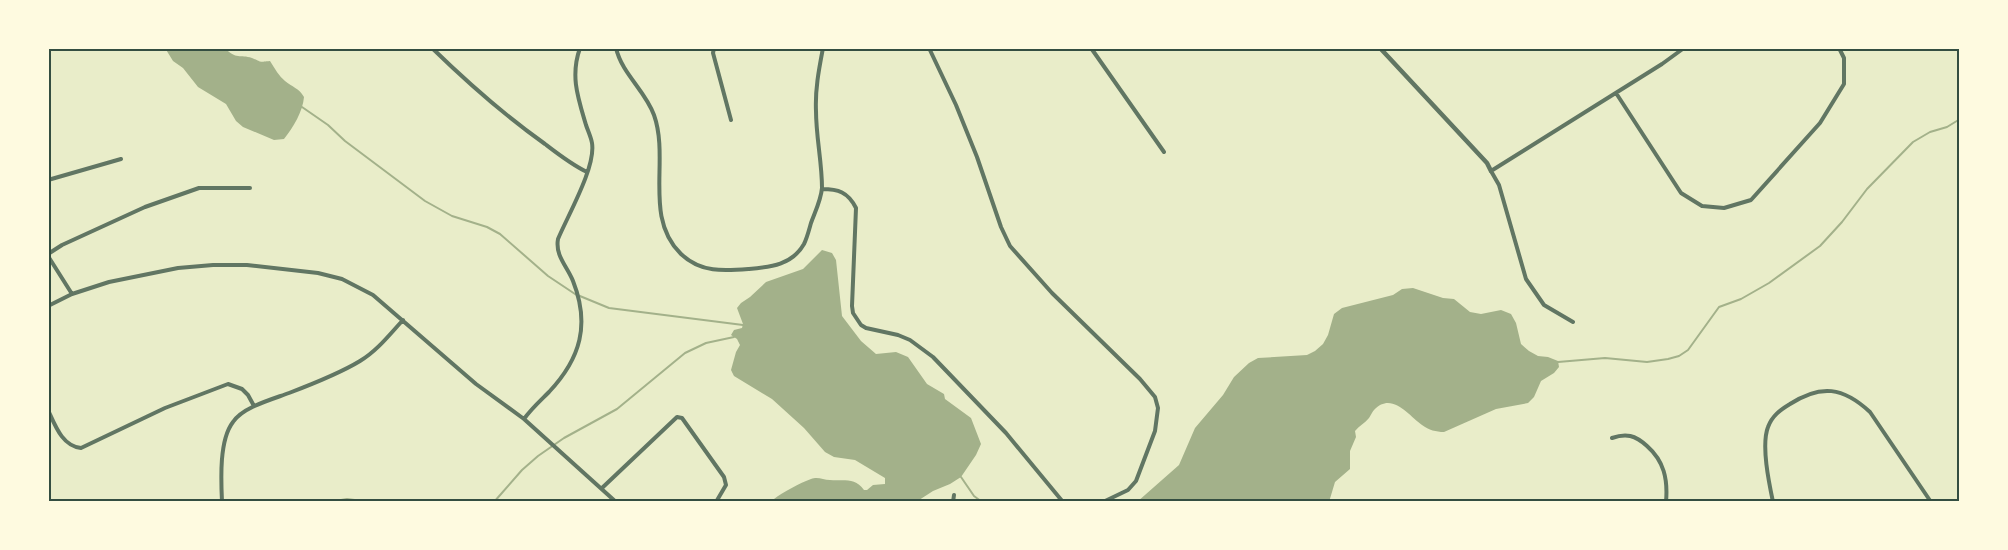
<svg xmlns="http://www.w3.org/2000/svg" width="2008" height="550" font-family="Mulish,sans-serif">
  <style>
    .water { fill: #a3b18a }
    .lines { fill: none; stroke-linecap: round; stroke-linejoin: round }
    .stream { stroke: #a3b18a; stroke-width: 2 }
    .minor { stroke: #617663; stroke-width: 4 }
    .tertiary { stroke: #617663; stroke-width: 4.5 }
    .neatline { fill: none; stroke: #344e41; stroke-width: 2 }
  </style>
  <rect width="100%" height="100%" fill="#e9edc9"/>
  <!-- water -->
  <path class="water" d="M 165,48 L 225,48 C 236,60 240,54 252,58 C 264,63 257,62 270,61 C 275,69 279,76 285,81 C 292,87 299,88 304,97 C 303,111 293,128 284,139 L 274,140 L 243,127 L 236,121 L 226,104 L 198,87 L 183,68 L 173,61 Z
    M 822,250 L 832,253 L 836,260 L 842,316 L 861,341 L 876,354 L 896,352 L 908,357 L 927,384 L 944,394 L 945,399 L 971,418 L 981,444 L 976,455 L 961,477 L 950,484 L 933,491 L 916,502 L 774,502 L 774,499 C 783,492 800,483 811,479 C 818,476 823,480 830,480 C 844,481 855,477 864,490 L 867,490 L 873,485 L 885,484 L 885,478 L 855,460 L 834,457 L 825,452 L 804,428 L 772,399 L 734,376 L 731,370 L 736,352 L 740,345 L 737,339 L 731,335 L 734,330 L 742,328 L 743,324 L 737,308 L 741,303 L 750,297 L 766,282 L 803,269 Z
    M 1413,288 L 1443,298 L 1454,299 L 1470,312 L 1481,314 L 1501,310 L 1511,314 L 1516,323 L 1521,344 L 1529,351 L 1538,356 L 1548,357 L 1558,361 L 1559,367 L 1554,373 L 1541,381 L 1534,397 L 1528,403 L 1496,409 L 1444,432 C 1436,432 1429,430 1422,425 C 1409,416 1392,391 1374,410 C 1372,412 1371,415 1369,418 C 1365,423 1359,426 1355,431 L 1356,437 L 1350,451 L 1350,469 L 1335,482 L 1329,502 L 1137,502 L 1179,465 L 1195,428 L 1223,395 L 1234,377 L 1249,363 L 1258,358 L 1307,355 L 1315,351 L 1323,344 L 1328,335 L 1334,314 L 1342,308 L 1393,295 L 1402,289 Z"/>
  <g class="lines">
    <!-- stream -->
    <path class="stream" d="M 302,107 L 328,125 L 345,141 L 425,201 L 452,216 L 487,227 L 500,234 L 548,276 L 575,294 L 609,308 L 743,325
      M 1558,362 L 1605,358 L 1647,362 L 1668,359 L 1679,356 L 1688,350 L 1719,307 L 1741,299 L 1769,283 L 1820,246 L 1842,222 L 1867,189 L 1913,142 L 1930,132 L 1947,127 L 1960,119
      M 961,477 L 974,496 L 982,502
      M 329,502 L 347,499 L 370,502
      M 494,502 L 522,470 L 538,456 L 564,438 L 617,409 L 685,353 L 706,343 L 734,337"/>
    <!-- minor -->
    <path class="minor" d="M 432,48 C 468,83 504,115 545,144 C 558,154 572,165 587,172
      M 616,48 C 622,74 645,90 654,115 C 670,160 643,217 681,254 C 701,273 724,271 749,269 C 771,267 792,265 804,244 C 807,238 809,230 811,223 C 815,212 821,200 822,188 C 822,162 816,137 816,111 C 815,89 819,69 823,48
      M 714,48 L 713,53 L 731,120
      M 929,48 L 956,105 L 977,157 L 1001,227 L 1010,246 L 1052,293 L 1140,379 L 1155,397 L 1158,408 L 1155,431 L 1136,481 L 1128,490 L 1103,502
      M 1091,48 L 1164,152
      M 1616,93 L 1681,193 L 1702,206 L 1724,208 L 1751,200 L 1820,123 L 1844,84 L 1844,58 L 1839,48
      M 48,180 L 121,159
      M 822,189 C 838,189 848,192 856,208 L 852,306 L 853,313 L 861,325 L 866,328 L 898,335 L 910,340 L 933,357 L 1006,433 L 1063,502
      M 48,254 L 62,245 L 145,207 L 199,188 L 250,188
      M 48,256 L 72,294
      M 48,306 L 72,294 L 109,282 L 178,268 L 213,265 L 247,265 L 318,273 L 342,279 L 373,295 L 476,384 L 524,419 L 616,502
      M 1573,322 L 1544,305 L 1526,279 L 1499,185 L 1491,171 L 1662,64 L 1684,48
      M 48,410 C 55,425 62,446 81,448 L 165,408 L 228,384 L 242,389 L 248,395 L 254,406
      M 524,419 C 531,409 540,401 549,392 C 581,358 590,324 573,281 C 567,266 555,256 558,239 C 568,215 596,167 592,143 C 591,137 588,131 586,125 C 578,98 570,76 580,48
      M 1612,438 C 1626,433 1635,435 1647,446 C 1664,461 1668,479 1666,502
      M 602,488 L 677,417 L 682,418 L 724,477 L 726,485 L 716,502
      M 222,502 C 221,480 219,440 233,422 C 243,407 273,399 289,393 C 310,385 342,372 360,361 C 377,351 390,334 403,320
      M 953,502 L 954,495
      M 1773,502 C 1769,483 1761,445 1768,427 C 1772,416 1780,410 1790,404 C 1821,384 1843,387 1870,412 L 1931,502"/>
    <!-- tertiary -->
    <path class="tertiary" d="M 1380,48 L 1487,163 L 1491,171"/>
  </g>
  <!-- border -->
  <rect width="2008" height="550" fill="none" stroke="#fefae0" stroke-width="99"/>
  <rect x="50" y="50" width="1908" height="450" class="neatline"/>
</svg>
